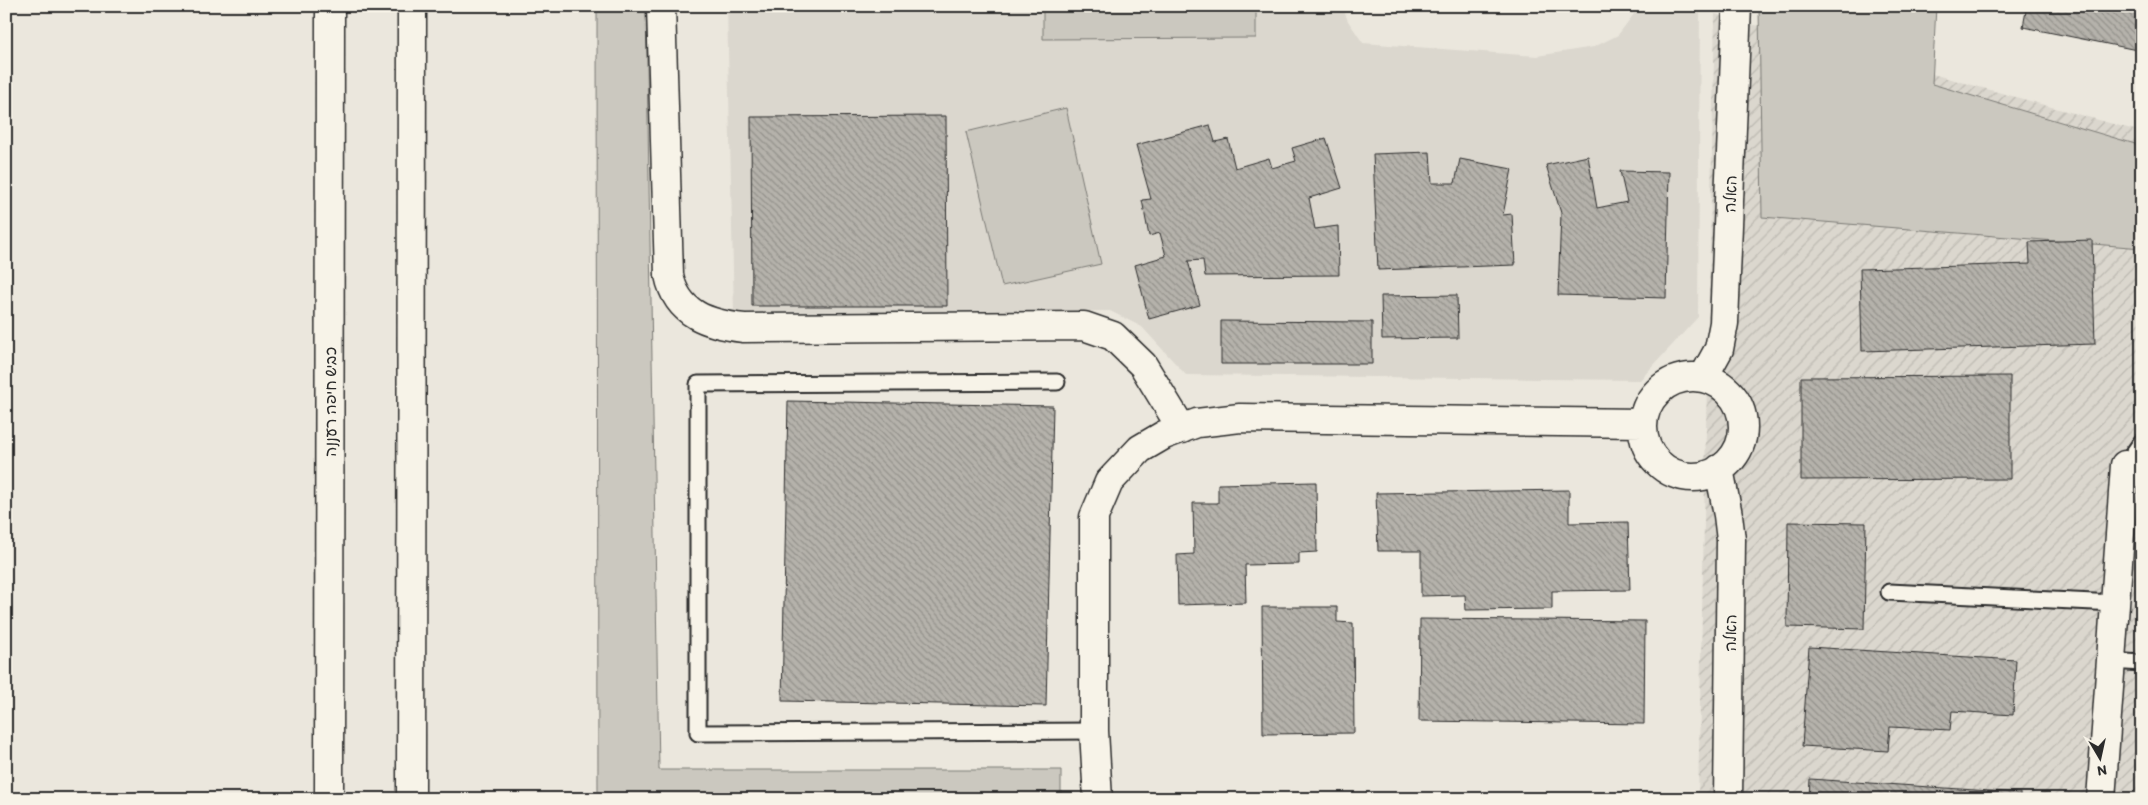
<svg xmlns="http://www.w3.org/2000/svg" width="2148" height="805" font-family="Itim,'Playpen Sans Hebrew',sans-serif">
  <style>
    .built { fill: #dbd7ce }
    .industrial { fill: url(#industrial-furrows) }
    .green { fill: #cbc8bf; stroke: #7b7a75 }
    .building { fill: url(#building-back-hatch); stroke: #2b2b2b }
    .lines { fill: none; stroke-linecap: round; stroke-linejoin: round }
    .service-casing { stroke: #2b2b2b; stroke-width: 19 }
    .minor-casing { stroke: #2b2b2b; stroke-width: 31 }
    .trunk-casing { stroke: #2b2b2b; stroke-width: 31 }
    .service { stroke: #f7f3e8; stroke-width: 15 }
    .minor { stroke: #f7f3e8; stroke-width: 28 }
    .trunk { stroke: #f7f3e8; stroke-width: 28 }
    .labels { text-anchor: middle; stroke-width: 4.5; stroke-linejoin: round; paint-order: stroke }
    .street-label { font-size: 16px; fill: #2b2b2b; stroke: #f7f3e8 }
  </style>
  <defs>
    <pattern id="industrial-furrows" width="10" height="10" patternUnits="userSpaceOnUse" patternTransform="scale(1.25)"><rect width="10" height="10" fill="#dbd7ce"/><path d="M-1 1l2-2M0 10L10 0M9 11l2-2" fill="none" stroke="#bcb9b1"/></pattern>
    <pattern id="building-back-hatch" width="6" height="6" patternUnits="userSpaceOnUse" patternTransform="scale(1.25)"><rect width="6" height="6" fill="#b5b2ab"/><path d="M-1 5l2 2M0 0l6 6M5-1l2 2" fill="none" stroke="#93918b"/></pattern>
  </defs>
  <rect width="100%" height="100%" fill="#ebe7dd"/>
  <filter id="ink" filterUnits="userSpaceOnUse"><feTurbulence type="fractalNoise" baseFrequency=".02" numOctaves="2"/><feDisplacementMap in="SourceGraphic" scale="10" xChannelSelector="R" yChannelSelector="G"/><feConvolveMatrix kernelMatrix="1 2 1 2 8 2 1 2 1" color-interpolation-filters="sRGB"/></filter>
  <g filter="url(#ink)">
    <!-- built -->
    <path class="built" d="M 727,6 L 1342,6 L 1348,21 L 1363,43 L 1537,56 L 1594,47 L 1618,35 L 1640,6 L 1700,6 L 1698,317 L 1640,380 L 1186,375 L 1142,327 L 1110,311 L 734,315 Z"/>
    <!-- industrial -->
    <path class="industrial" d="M 1715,14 L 2142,132 L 2142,799 L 1698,799 Z"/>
    <!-- green -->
    <path class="green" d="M 597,6 L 646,6 L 659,770 L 1061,770 L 1061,799 L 598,799 Z
      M 1043,6 L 1256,6 L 1256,38 L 1043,39 Z
      M 1759,6 L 1936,6 L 1932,84 L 2142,146 L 2142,248 L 1762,217 Z
      M 1066,108 L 1101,264 L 1002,286 L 966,132 Z"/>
    <!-- building -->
    <path class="building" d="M 2010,6 L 2142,6 L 2142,51 L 2023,27 L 2026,11 Z
      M 946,116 L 947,306 L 752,306 L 751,117 Z
      M 1210,125 L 1215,142 L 1228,139 L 1235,168 L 1269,158 L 1272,168 L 1296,161 L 1292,148 L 1326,138 L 1342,188 L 1309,198 L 1315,229 L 1338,226 L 1339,275 L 1205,276 L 1203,260 L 1188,261 L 1200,305 L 1149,319 L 1135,265 L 1166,256 L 1160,233 L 1149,236 L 1142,200 L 1151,199 L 1136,145 Z
      M 1430,152 L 1432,183 L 1455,183 L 1460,159 L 1512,169 L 1503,215 L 1512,214 L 1515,265 L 1378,270 L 1373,154 Z
      M 1588,156 L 1597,208 L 1627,202 L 1620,171 L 1669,172 L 1666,298 L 1558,295 L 1561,213 L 1546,165 Z
      M 2092,240 L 2095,344 L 1862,351 L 1860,269 L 2030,264 L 2029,242 Z
      M 1457,295 L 1458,338 L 1382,339 L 1381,296 Z
      M 1221,321 L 1372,322 L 1372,364 L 1221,364 Z
      M 2010,376 L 2010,479 L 1801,480 L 1801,377 Z
      M 788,401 L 1053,406 L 1046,706 L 782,701 Z
      M 1316,482 L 1317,552 L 1299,553 L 1299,564 L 1245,565 L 1246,603 L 1178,605 L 1177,555 L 1194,554 L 1193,503 L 1218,503 L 1218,484 Z
      M 1569,490 L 1569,523 L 1628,522 L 1630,590 L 1552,591 L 1552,609 L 1466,610 L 1465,595 L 1421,596 L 1421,551 L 1378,551 L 1376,493 Z
      M 1788,522 L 1866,523 L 1864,629 L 1787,627 Z
      M 1262,607 L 1337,607 L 1337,622 L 1353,623 L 1354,733 L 1263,734 Z
      M 1420,619 L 1645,621 L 1644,724 L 1419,721 Z
      M 1809,647 L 2016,660 L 2013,715 L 1952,711 L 1950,730 L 1890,727 L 1888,751 L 1802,746 Z
      M 2142,741 L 2142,799 L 2138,799 Z
      M 1810,779 L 2020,793 L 2020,799 L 1809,799 Z"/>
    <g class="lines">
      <defs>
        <path id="service" d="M 1057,382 L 698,384 L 698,733 L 1094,731
          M 2125,465 L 2142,441
          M 1889,592 L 2115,603
          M 2111,661 L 2142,663"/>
        <path id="minor" d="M 661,6 L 669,275 C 677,315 709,324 744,328 L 1084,326 L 1113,336 L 1143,365 L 1182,429
          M1643 427a50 50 0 1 1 100 0a50 50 0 1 1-100 0Z
          M 1703,378 L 1719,349 L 1724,323 L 1737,6
          M 1719,469 L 1728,515 L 1731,540 L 1728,799
          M 1098,799 L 1094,731 L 1094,517 L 1109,482 L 1140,449 L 1164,435 L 1197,423 L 1240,418 L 1643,423
          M 2101,799 L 2125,465"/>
        <path id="trunk" d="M 329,799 L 330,6
          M 411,799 L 412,6"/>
      </defs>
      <!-- service casing -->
      <use href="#service" class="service-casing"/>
      <!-- minor casing -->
      <use href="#minor" class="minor-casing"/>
      <!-- trunk casing -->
      <use href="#trunk" class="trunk-casing"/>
      <!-- service -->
      <use href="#service" class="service"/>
      <!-- minor -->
      <use href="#minor" class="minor"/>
      <!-- trunk -->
      <use href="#trunk" class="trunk"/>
    </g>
  </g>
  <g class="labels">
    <!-- street labels -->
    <g class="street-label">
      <text transform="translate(1730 194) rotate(-88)" y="6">האלה</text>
      <text transform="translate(330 402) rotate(-90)" y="6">כביש חיפה רעננה</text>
      <text transform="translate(1730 633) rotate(-89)" y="6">האלה</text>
    </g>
  </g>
  <!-- margin -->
  <rect width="2148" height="805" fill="none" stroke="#f7f3e8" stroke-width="25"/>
  <rect x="12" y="12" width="2123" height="780" fill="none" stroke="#2b2b2b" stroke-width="2" filter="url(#ink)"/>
  <!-- north arrow -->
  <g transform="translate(2100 758) rotate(171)" stroke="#f7f3e8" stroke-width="4" paint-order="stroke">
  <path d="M0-4L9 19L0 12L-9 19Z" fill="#2b2b2b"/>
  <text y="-8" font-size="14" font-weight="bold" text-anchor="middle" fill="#2b2b2b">N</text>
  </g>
</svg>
